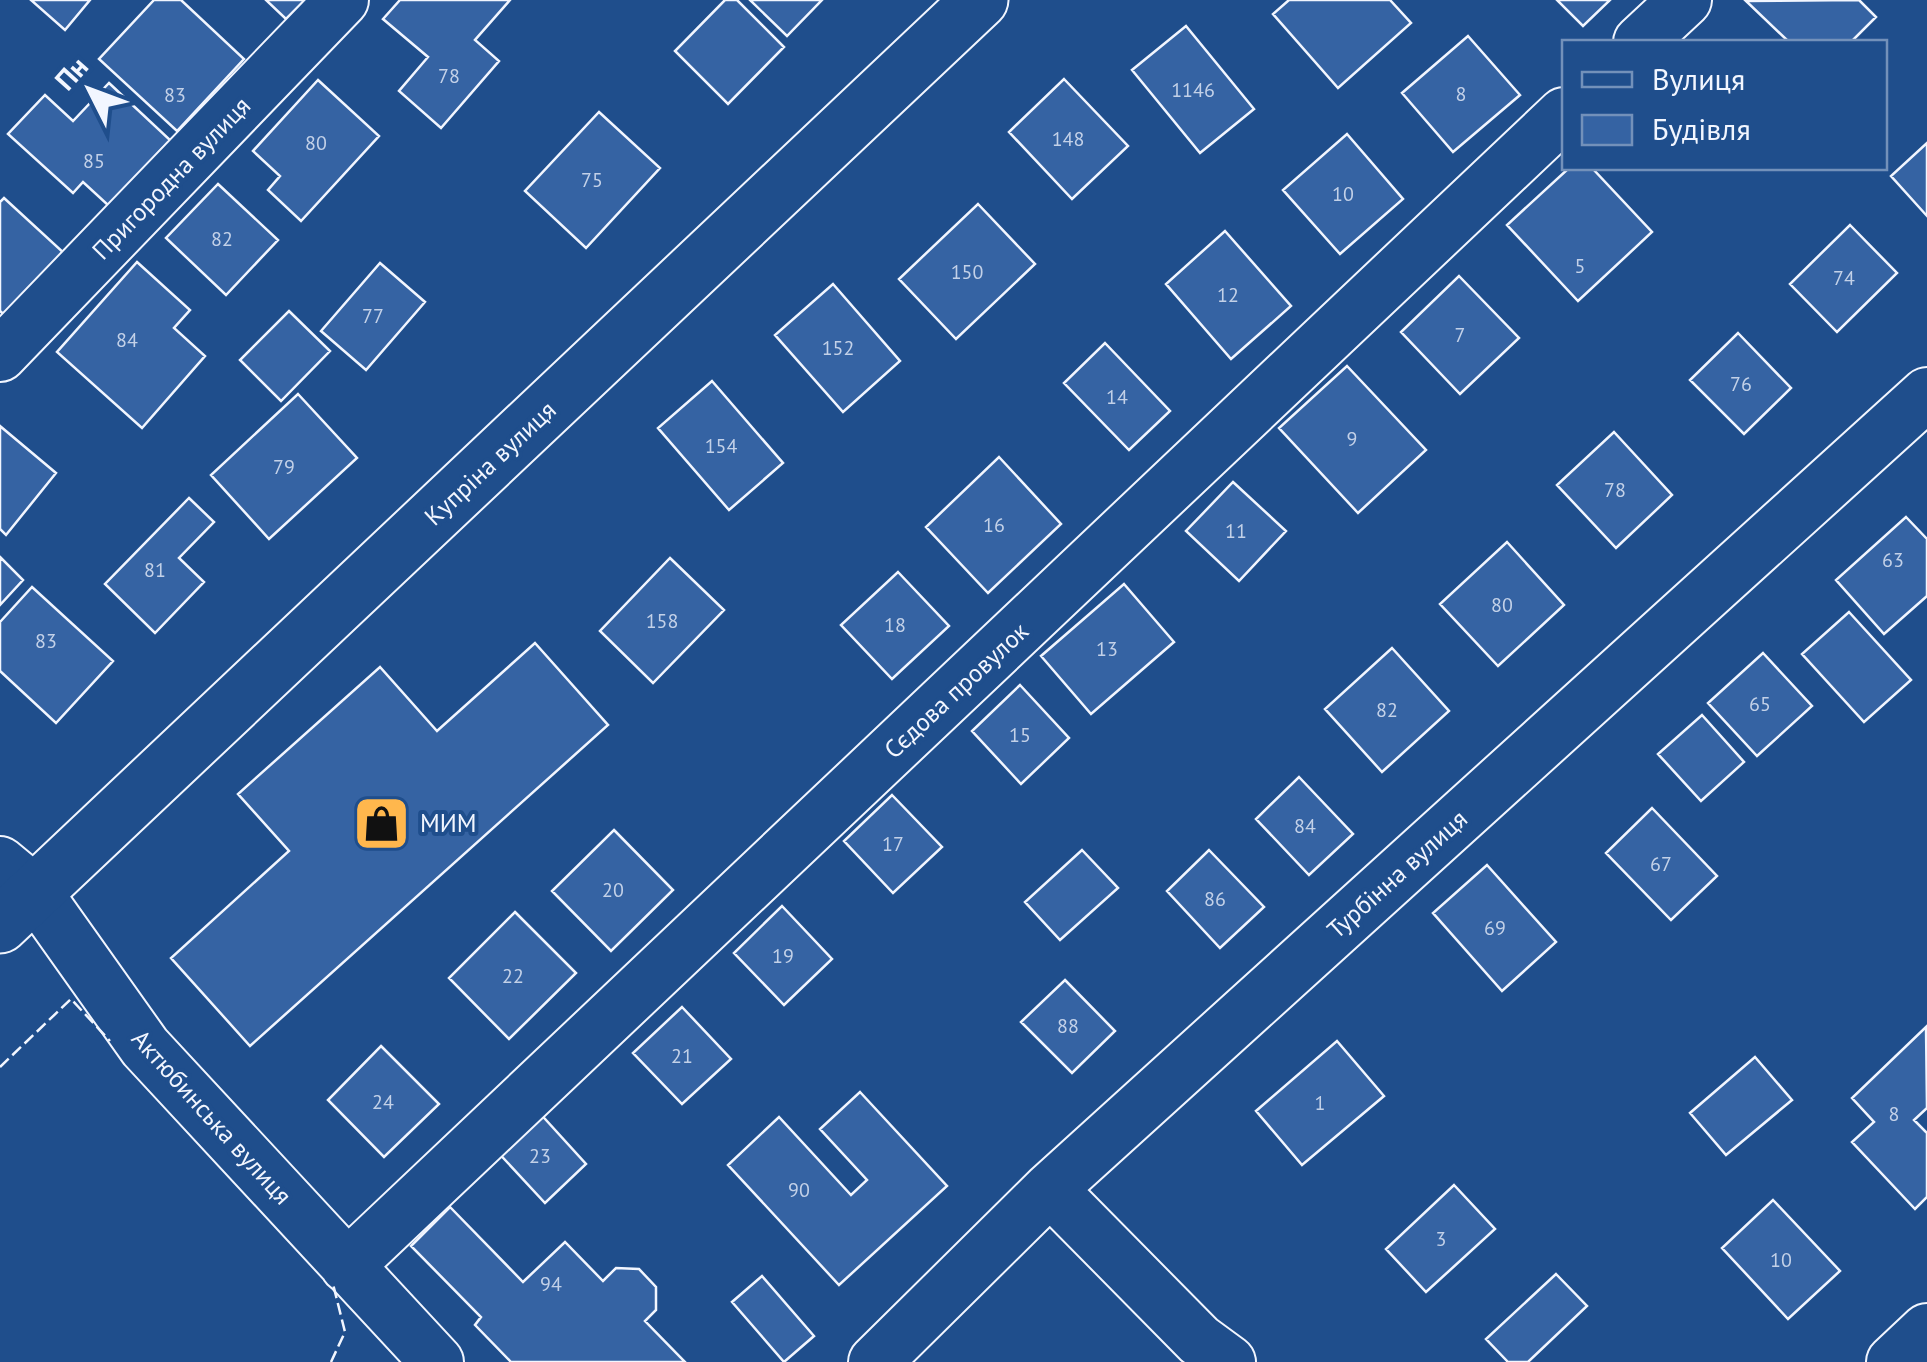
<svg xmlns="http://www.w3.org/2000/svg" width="1927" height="1362" font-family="'PT Sans',sans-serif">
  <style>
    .building { fill: #3563a3; stroke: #f2f6ff; stroke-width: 2.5 }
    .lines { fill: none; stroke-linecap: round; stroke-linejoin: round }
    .minor-casing { stroke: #f2f6ff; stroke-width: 56 }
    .secondary-casing { stroke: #f2f6ff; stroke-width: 59 }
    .minor { stroke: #1f4e8c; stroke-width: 52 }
    .secondary { stroke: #1f4e8c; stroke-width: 55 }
    .fence { stroke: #f2f6ff; stroke-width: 2.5; stroke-dasharray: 12 5; stroke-linecap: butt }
    .labels { text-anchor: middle; stroke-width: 8; stroke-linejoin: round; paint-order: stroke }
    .number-label { font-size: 20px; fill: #c3d1e8 }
    .street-label { font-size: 25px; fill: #f2f6ff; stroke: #1f4e8c }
    .poi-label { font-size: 25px; fill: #f2f6ff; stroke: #1f4e8c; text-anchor: start }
  </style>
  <rect width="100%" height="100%" fill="#1f4e8c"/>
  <!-- building -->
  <path class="building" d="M 31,0 L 90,0 L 65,30 Z
    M 154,0 L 181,0 L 244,59 L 177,131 L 99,59 Z
    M 266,0 L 305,0 L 286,19 Z
    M 400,0 L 510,0 L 475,40 L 499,61 L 441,128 L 399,91 L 428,57 L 383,19 Z
    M 725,0 L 737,0 L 784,47 L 728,104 L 675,51 Z
    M 750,0 L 822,0 L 787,36 Z
    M 1289,0 L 1390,0 L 1411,23 L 1338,88 L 1273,14 Z
    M 1557,0 L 1610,0 L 1583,26 Z
    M 1859,0 L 1876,17 L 1851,42 L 1789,42 L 1746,1 Z
    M 1186,26 L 1254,109 L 1200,153 L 1132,70 Z
    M 1468,36 L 1520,95 L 1453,152 L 1402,93 Z
    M 1064,79 L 1128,146 L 1072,199 L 1009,132 Z
    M 318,80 L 379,136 L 301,221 L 268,190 L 280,176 L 253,151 Z
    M 109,83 L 170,140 L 109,206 L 83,182 L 73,193 L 8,134 L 45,95 L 73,121 Z
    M 599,112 L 660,168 L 586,248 L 525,191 Z
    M 1347,134 L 1403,199 L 1340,254 L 1283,190 Z
    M 1927,143 L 1927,216 L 1891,176 Z
    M 1569,168 L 1592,168 L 1652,232 L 1578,301 L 1507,225 Z
    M 218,184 L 278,240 L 226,295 L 166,238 Z
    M 4,198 L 65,254 L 8,318 L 0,311 L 0,202 Z
    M 978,204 L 1035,264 L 956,339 L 899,279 Z
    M 1850,225 L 1897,273 L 1837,332 L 1790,284 Z
    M 1225,231 L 1291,306 L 1231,359 L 1166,284 Z
    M 137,262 L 190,310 L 174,328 L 205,356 L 142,428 L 57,352 Z
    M 380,263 L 425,302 L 366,370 L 321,331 Z
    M 1459,276 L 1519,338 L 1460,394 L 1401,332 Z
    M 833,284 L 900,361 L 843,412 L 775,335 Z
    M 289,311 L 330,351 L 281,401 L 240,360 Z
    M 1738,333 L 1791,388 L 1744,434 L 1690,380 Z
    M 1105,343 L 1170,411 L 1129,450 L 1064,383 Z
    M 1347,366 L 1426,450 L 1358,513 L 1279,428 Z
    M 712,381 L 783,463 L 729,510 L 658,428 Z
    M 298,394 L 357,458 L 269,539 L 211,475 Z
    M 0,426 L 56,473 L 6,535 L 0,529 Z
    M 1614,432 L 1672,495 L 1616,548 L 1557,485 Z
    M 999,457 L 1061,524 L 988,593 L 926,527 Z
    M 1233,482 L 1286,531 L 1239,581 L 1186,531 Z
    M 189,498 L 214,522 L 179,558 L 204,582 L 155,633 L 105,584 Z
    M 1906,517 L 1927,539 L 1927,596 L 1884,634 L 1836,580 Z
    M 1507,542 L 1564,605 L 1498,666 L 1440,604 Z
    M 0,557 L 23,580 L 0,605 Z
    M 670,558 L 724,610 L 653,683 L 600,631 Z
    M 898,572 L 949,626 L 892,679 L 841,625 Z
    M 1124,584 L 1174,642 L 1091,714 L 1041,656 Z
    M 32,587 L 113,661 L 56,723 L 0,671 L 0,622 Z
    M 1849,612 L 1911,680 L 1864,722 L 1802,654 Z
    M 535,643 L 608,725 L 250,1046 L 171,958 L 289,851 L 238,794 L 380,667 L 437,731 Z
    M 1392,648 L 1449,711 L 1382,772 L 1325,709 Z
    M 1763,653 L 1812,706 L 1757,756 L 1708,703 Z
    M 1020,685 L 1069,738 L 1021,784 L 972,731 Z
    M 1702,715 L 1744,762 L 1701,801 L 1658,754 Z
    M 1299,777 L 1353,834 L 1309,875 L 1256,819 Z
    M 892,795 L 942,847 L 893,893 L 844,841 Z
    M 1652,808 L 1717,876 L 1671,920 L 1606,853 Z
    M 614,830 L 673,890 L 611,951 L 552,891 Z
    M 1082,850 L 1118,888 L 1060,940 L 1025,902 Z
    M 1209,850 L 1264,907 L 1220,948 L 1167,891 Z
    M 1487,865 L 1556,942 L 1502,991 L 1433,913 Z
    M 782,906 L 832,959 L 784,1005 L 734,953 Z
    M 515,912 L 576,973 L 509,1039 L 449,978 Z
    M 1065,980 L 1115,1031 L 1072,1073 L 1021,1022 Z
    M 682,1007 L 731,1059 L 682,1104 L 633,1053 Z
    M 1926,1027 L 1927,1108 L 1914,1120 L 1927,1133 L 1927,1197 L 1915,1209 L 1852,1142 L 1874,1122 L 1852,1098 Z
    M 1337,1041 L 1384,1096 L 1302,1165 L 1256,1111 Z
    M 381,1046 L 439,1104 L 384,1157 L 328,1100 Z
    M 1755,1057 L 1792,1100 L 1726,1155 L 1690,1113 Z
    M 860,1092 L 947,1186 L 839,1285 L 728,1165 L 779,1117 L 851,1195 L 867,1180 L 820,1129 Z
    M 536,1109 L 586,1164 L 545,1203 L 494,1148 Z
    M 1454,1185 L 1495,1229 L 1426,1292 L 1386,1249 Z
    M 1773,1200 L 1840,1271 L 1788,1319 L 1722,1248 Z
    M 450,1207 L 523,1282 L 565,1242 L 603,1281 L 616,1268 L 639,1269 L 656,1287 L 656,1310 L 645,1321 L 685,1362 L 511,1362 L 475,1325 L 481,1317 L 411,1246 Z
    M 1556,1274 L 1587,1306 L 1528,1362 L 1508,1362 L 1486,1339 Z
    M 762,1276 L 814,1336 L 784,1362 L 732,1302 Z"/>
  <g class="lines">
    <defs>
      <path id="minor" d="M 1640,42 L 1685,0
        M 0,355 L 342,0
        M 0,863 L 35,892 L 145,1047 L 437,1362
        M 1050,1189 L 1199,1340 L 1229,1362
        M 347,1266 L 1564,114
        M 875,1362 L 1050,1189 L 1927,394
        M 1893,1362 L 1927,1330"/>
      <path id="secondary" d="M 0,925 L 980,0"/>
    </defs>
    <!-- minor casing -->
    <use href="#minor" class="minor-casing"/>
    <!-- secondary casing -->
    <use href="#secondary" class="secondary-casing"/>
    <!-- minor -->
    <use href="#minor" class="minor"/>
    <!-- secondary -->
    <use href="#secondary" class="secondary"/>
    <!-- fence -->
    <path class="fence" d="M 0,1067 L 71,999 L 110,1041
      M 331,1362 L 345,1332 L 333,1284"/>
  </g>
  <!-- icons -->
  <defs>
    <symbol id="shop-square" viewBox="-11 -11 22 22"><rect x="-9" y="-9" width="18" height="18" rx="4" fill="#ffb74d" stroke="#1f4e8c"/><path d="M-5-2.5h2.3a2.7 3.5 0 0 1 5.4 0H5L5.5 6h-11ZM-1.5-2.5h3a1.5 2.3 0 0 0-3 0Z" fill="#111"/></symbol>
  </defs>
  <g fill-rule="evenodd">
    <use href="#shop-square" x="350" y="792" width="63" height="63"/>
  </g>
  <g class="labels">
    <!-- number labels -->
    <g class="number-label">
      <text x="449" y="83">78</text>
      <text x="1193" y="97">1146</text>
      <text x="1461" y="101">8</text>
      <text x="175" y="102">83</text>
      <text x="1068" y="146">148</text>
      <text x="316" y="150">80</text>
      <text x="94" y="168">85</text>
      <text x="592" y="187">75</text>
      <text x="1343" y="201">10</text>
      <text x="222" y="246">82</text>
      <text x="1580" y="273">5</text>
      <text x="967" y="279">150</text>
      <text x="1844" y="285">74</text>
      <text x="1228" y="302">12</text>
      <text x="373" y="323">77</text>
      <text x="1460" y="342">7</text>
      <text x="127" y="347">84</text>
      <text x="838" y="355">152</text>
      <text x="1741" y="391">76</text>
      <text x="1117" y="404">14</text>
      <text x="1352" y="446">9</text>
      <text x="721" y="453">154</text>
      <text x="284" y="474">79</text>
      <text x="1615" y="497">78</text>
      <text x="994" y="532">16</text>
      <text x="1236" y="538">11</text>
      <text x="1893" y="567">63</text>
      <text x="155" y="577">81</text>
      <text x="1502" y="612">80</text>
      <text x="662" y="628">158</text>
      <text x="895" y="632">18</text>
      <text x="46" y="648">83</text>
      <text x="1107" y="656">13</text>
      <text x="1760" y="711">65</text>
      <text x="1387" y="717">82</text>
      <text x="1020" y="742">15</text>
      <text x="1305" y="833">84</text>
      <text x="893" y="851">17</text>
      <text x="1661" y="871">67</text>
      <text x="613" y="897">20</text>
      <text x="1215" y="906">86</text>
      <text x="1495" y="935">69</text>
      <text x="783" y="963">19</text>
      <text x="513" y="983">22</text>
      <text x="1068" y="1033">88</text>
      <text x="682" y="1063">21</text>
      <text x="383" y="1109">24</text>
      <text x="1320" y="1110">1</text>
      <text x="1894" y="1121">8</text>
      <text x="540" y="1163">23</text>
      <text x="799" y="1197">90</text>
      <text x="1441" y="1246">3</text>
      <text x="1781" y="1267">10</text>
      <text x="551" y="1291">94</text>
    </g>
    <!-- street labels -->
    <g class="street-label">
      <text transform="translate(171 178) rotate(-46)" y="9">Пригородна вулиця</text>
      <text transform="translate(490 463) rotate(-43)" y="9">Купріна вулиця</text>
      <text transform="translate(956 690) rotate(-43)" y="9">Сєдова провулок</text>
      <text transform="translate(1397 874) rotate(-42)" y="9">Турбінна вулиця</text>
      <text transform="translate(212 1117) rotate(48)" y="9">Актюбинська вулиця</text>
    </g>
    <!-- poi labels -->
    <g class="poi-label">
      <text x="420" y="832">МИМ</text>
    </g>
  </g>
  <!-- legend -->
  <rect x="1562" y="40" width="325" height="130" fill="#1f4e8c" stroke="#7391ba" stroke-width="2.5"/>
  <rect x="1582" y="72" width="50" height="15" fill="#1f4e8c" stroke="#7391ba" stroke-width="2.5"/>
  <text x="1652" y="90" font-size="30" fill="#f2f6ff">Вулиця</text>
  <rect x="1582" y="115" width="50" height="30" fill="#3563a3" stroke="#7391ba" stroke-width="2.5"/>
  <text x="1652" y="140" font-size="30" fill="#f2f6ff">Будівля</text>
  <!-- north arrow -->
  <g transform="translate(90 90) rotate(312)" stroke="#1f4e8c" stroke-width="8" paint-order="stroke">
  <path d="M0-8L18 38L0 25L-18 38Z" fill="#f2f6ff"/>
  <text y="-15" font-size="28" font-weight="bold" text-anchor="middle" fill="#f2f6ff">Пн</text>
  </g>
</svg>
